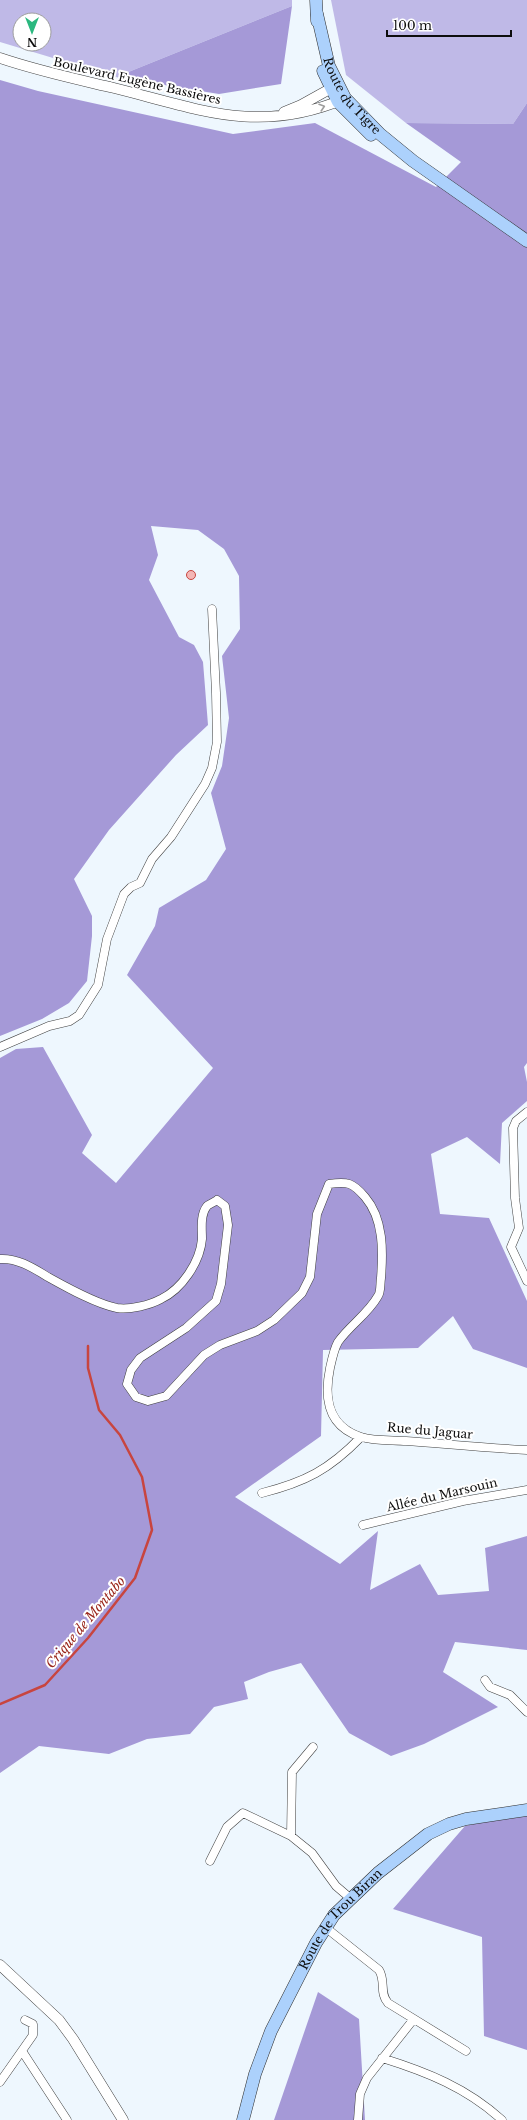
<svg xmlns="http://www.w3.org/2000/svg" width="527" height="2120" font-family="'Libre Baskerville',serif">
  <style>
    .green { fill: #bfb9e7; fill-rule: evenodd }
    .forest { fill: #a599d7 }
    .water { fill: #f4b6b5; stroke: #c8453f }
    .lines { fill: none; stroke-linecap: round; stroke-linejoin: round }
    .stream { stroke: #c8453f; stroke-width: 2.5 }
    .minor-casing { stroke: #404040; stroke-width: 9 }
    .tertiary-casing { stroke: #404040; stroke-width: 11 }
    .secondary-casing { stroke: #2f2f2f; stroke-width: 13 }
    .minor { stroke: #fff; stroke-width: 8 }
    .tertiary { stroke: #fff; stroke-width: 10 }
    .secondary { stroke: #acd1fc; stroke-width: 12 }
    .oneway { stroke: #9e9e9e }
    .labels { text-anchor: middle; stroke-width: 4; stroke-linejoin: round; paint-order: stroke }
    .street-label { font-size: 12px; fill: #0d0d0d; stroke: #fff }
    .water-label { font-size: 13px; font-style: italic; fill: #9a261b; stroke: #fff }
  </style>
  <rect width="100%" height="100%" fill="#eef7fe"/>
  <!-- green -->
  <path class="green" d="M 0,0 L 292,0 L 292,6 L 116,77 L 0,42 ZM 20,20 L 44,20 L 44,44 L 20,44 Z
    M 331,0 L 527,0 L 527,103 L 513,124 L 406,123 L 346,75 Z"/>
  <!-- forest -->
  <path class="forest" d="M 292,6 L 281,84 L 219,94 L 116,77 Z
    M 0,80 L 38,91 L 233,134 L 315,123 L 436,187 L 461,162 L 406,123 L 513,124 L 527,103 L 527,1063 L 524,1067 L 527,1082 L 527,1101 L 502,1123 L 500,1164 L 467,1137 L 431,1154 L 440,1214 L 489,1218 L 527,1301 L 527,1368 L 473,1349 L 453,1316 L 418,1348 L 323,1350 L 321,1436 L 235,1497 L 340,1564 L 378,1531 L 370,1590 L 420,1564 L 438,1595 L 489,1591 L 485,1548 L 527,1536 L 527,1650 L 455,1642 L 443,1672 L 498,1707 L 424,1744 L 391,1756 L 349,1733 L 301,1663 L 269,1672 L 244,1682 L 248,1699 L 214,1707 L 190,1734 L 147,1739 L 109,1754 L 39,1746 L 0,1773 L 0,1058 L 16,1049 L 43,1047 L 92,1135 L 82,1153 L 116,1183 L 213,1068 L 127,975 L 155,926 L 159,908 L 206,880 L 226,849 L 211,793 L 222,766 L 229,718 L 222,656 L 240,629 L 239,576 L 224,549 L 198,530 L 151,526 L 158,555 L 149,580 L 179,637 L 194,645 L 203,662 L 208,725 L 176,755 L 109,830 L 74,879 L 92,916 L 92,936 L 87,981 L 69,1003 L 42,1019 L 0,1036 Z
    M 527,1812 L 527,2050 L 484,2036 L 482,1937 L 393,1909 L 465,1826 Z
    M 318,1992 L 359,2019 L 365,2120 L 274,2120 Z"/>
  <!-- water -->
  <path class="water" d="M186.5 575a4.5 4.5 0 1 1 9 0a4.5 4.5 0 1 1-9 0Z"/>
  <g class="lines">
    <!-- stream -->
    <path class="stream" d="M 0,1704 L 45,1685 L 88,1638 L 135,1578 L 152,1530 L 142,1477 L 120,1435 L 99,1410 L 88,1368 L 88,1346"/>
    <defs>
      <path id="minor" d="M 0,1047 L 49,1026 L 70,1021 L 79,1015 L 98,985 L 107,939 L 124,894 L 131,887 L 140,883 L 152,859 L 171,837 L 205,784 L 212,768 L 217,742 L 216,693 L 212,609
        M 527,1112 L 516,1121 L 513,1128 L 515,1198 L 519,1228 L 511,1247 L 527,1281
        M 0,1259 C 18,1258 33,1268 48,1277 C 66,1287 96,1304 117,1308 C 130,1310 150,1305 161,1299 C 182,1289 200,1262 202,1239 C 202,1228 200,1215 207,1206 C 209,1204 215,1202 217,1200 L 225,1206 L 228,1225 L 221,1284 L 216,1301 L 186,1328 L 140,1358 L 131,1370 L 127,1384 L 136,1397 L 148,1401 L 166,1396 L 204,1355 L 220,1345 L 257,1331 L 274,1320 L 302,1293 L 310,1277 L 317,1214 L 329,1184 C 348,1181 353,1183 365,1197 C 384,1219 383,1252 381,1278 C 380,1284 381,1292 378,1296 C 368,1314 350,1325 338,1342 C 334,1349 332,1359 330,1368 C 324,1397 327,1426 361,1437 C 374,1441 392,1440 406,1441 C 446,1444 487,1448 527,1450
        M 262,1493 C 305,1482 329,1470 361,1437
        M 363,1525 L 463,1501 L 527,1490
        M 485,1680 L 490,1687 L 510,1695 L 527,1712
        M 313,1747 L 292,1772 L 291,1836 L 312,1853 L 336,1886 L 350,1898
        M 210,1861 L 227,1827 L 243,1813 L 291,1836
        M 325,1927 L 379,1970 C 386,1981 379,1993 388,2003 L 466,2051
        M 22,2051 L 67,2120
        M 382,2058 C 427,2072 467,2088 502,2120
        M 0,2082 L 33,2035 L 33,2024 L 25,2020
        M 358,2120 L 360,2094 L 367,2078 L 413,2020"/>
      <path id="tertiary" d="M 0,58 C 38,71 76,79 114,88 C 199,109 258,135 344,99
        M 284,112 L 301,105 L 337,85
        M 0,1965 L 59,2020 L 73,2039 L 123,2120"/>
      <g id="secondary">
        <path d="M 316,0 L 317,21"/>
        <path id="s1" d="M 317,14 L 329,66 L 345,98 L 380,134 L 413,161 L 527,241"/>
        <path d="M 323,71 L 338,102 L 371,135"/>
        <path id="s2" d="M 243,2120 L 255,2074 L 271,2031 L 316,1943 L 334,1915 L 378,1873 L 428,1834 L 449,1824 L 466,1819 L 527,1810"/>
      </g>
    </defs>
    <!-- minor casing -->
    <use href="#minor" class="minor-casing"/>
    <!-- tertiary casing -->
    <use href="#tertiary" class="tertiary-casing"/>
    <!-- secondary casing -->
    <use href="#secondary" class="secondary-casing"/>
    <!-- minor -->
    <use href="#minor" class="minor"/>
    <!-- tertiary -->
    <use href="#tertiary" class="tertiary"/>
    <!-- secondary -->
    <use href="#secondary" class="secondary"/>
  </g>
  <!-- one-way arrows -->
  <defs><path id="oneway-chevron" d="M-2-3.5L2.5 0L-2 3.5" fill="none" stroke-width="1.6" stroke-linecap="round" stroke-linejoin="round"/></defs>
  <use class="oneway" href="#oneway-chevron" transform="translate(322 107) rotate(-18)"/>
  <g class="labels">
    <!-- street labels -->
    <g class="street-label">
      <text transform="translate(137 81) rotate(13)" y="4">Boulevard Eugène Bassières</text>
      <text dy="4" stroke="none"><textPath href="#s1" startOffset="91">Route du Tigre</textPath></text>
      <text transform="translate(430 1431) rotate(5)" y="4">Rue du Jaguar</text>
      <text transform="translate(442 1495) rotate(-13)" y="4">Allée du Marsouin</text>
      <text dy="4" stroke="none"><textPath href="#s2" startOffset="226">Route de Trou Biran</textPath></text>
    </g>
    <!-- water labels -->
    <g class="water-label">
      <text transform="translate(85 1622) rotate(-50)" y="5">Crique de Montabo</text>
    </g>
  </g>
  <!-- north arrow -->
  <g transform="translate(32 32) rotate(180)"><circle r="19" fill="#ffffff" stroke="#9e9e9e"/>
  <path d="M0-3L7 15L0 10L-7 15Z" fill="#2bb87f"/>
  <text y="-6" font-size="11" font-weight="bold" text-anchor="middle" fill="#0d0d0d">N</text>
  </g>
  <!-- scale -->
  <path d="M387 30v6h124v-6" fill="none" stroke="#0d0d0d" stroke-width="2"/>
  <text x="393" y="30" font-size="12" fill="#0d0d0d" stroke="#ffffff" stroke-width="3" paint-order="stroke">100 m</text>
</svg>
